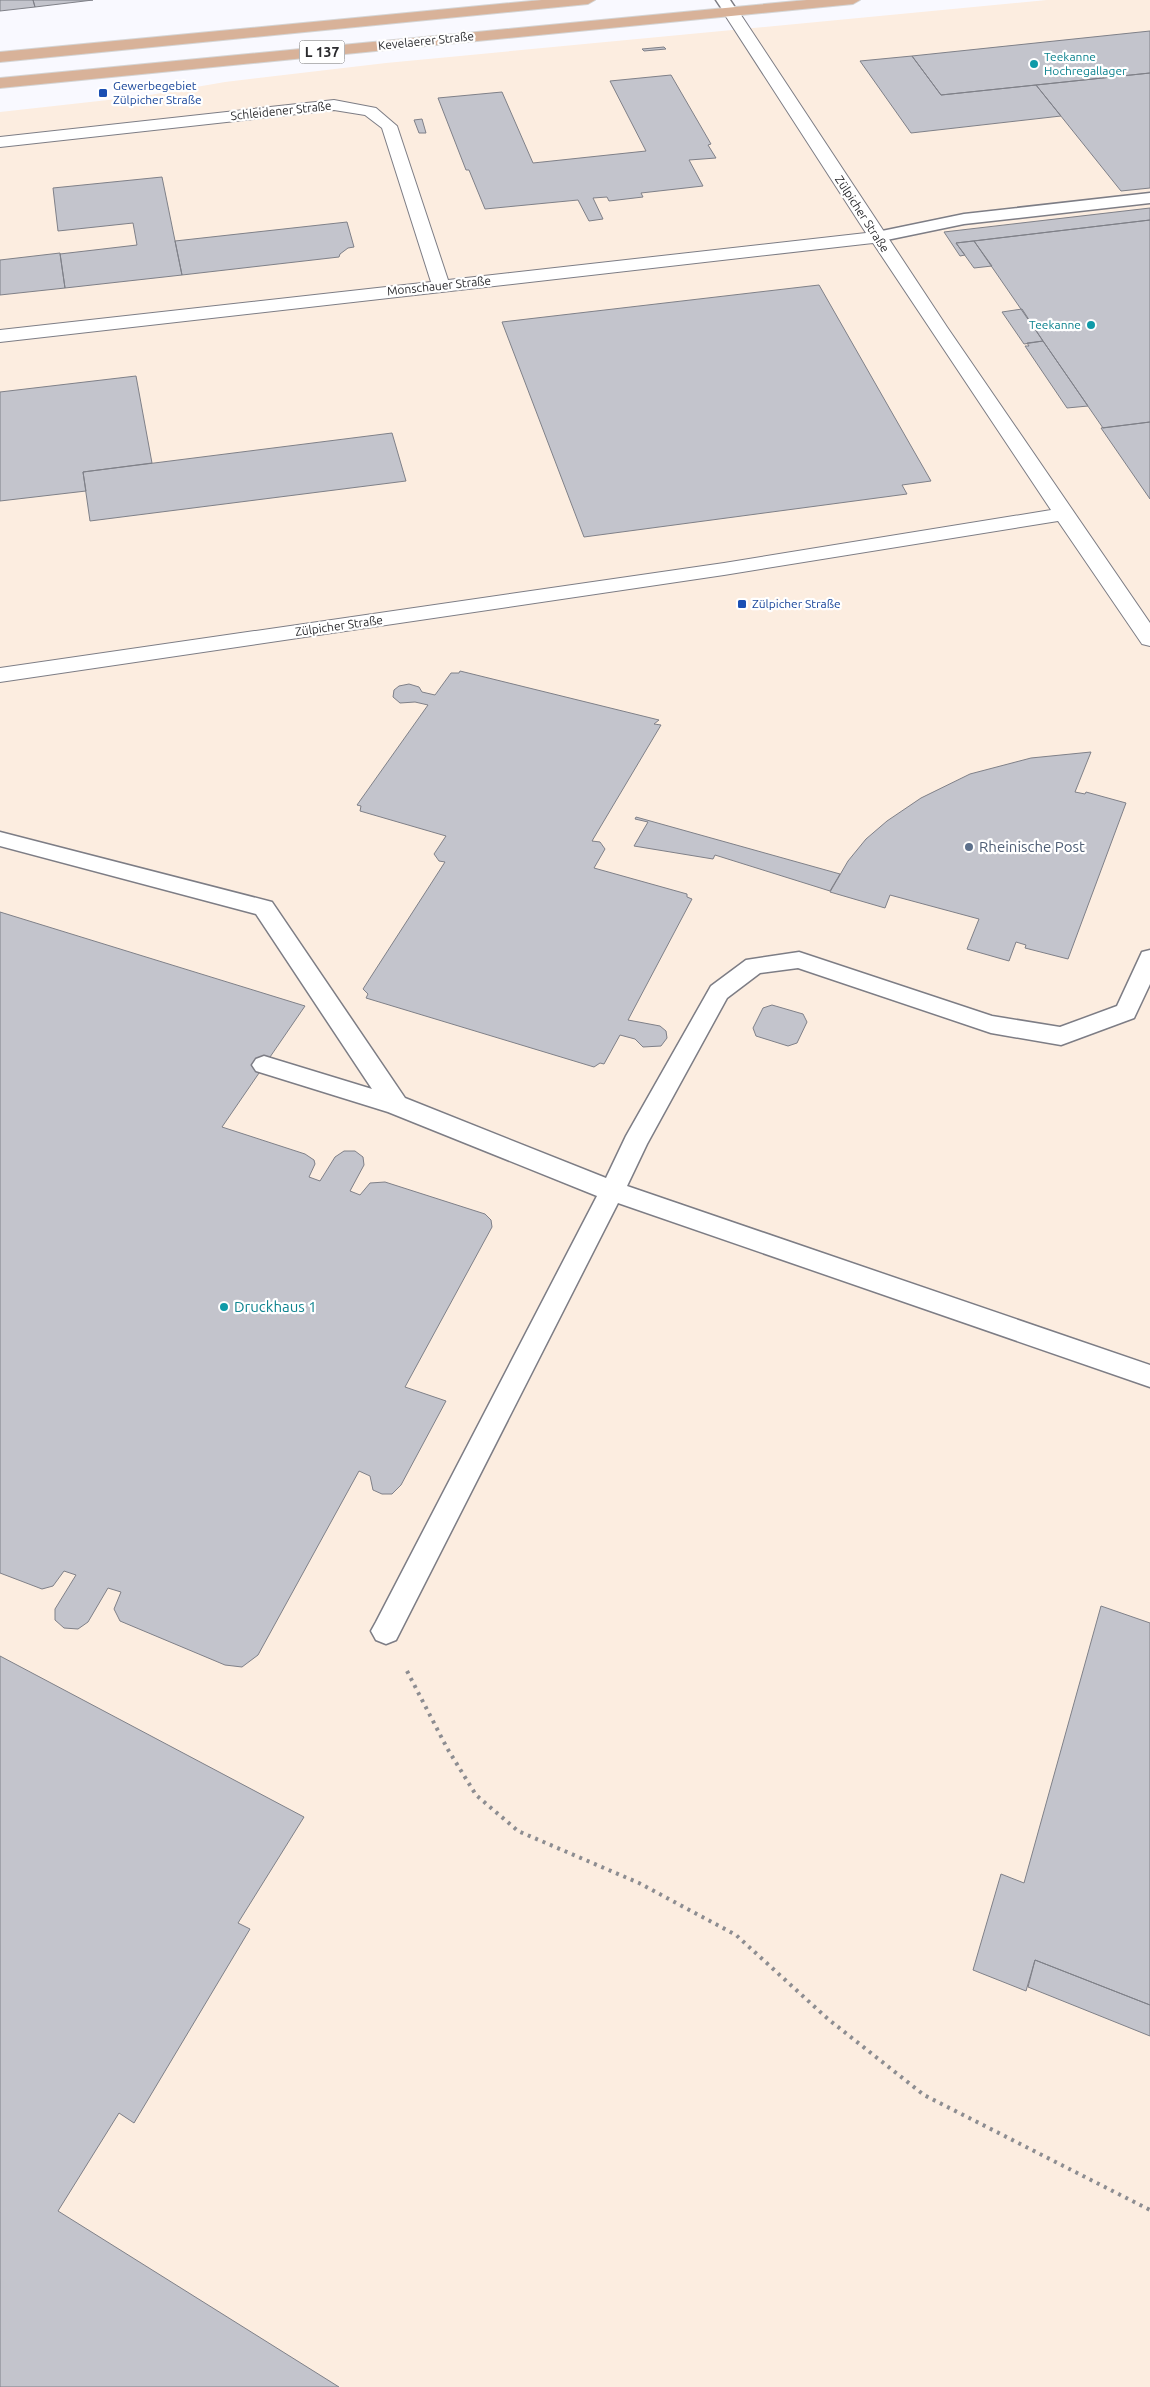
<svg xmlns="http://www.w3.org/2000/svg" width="1150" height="2387" font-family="Ubuntu,sans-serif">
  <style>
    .industrial { fill: #fcede0 }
    .building { fill: #c3c4cc; stroke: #7f8088 }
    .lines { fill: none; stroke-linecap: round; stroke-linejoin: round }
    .service-casing { stroke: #7d7d85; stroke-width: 3 }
    .minor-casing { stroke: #7d7d85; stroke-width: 2 }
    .primary-casing { stroke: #d5d5d5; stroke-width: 2 }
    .path { stroke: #8d8d91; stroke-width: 4; stroke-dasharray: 3 5; stroke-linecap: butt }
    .service { fill: #fff; fill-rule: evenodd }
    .minor { fill: #fff; fill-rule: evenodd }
    .primary { fill: #d8b299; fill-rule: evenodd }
    .culture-dot { fill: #0f9aa8; stroke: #fff; stroke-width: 2 }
    .transit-dot { fill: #1a4fb4; stroke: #fff; stroke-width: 2 }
    .service-dot { fill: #5c6f8a; stroke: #fff; stroke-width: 2 }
    .labels { text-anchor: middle; stroke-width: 4.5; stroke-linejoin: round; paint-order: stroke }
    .far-street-label { font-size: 12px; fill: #2b2b2e; stroke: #fff }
    .far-culture-label { font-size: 12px; fill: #0d838f; stroke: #fff; text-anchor: start }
    .far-transit-label { font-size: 12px; fill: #164399; stroke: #fff; text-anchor: start }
    .shield { fill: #fff; stroke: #6b6b6d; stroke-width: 1 }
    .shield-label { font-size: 14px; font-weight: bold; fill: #2b2b2e }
    .service-label { font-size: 15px; fill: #4e5e75; stroke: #fff; text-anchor: start }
    .culture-label { font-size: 15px; fill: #0d838f; stroke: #fff; text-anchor: start }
  </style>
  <rect width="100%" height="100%" fill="#f9f9ff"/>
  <!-- industrial -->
  <path class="industrial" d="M 1047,0 L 1150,0 L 1150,2387 L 0,2387 L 0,112 L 144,96 L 225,82 L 386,63 Z"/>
  <!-- building -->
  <path class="building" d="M 0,0 L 33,0 L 35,7 L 0,11 Z
    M 33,0 L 93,0 L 35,7 Z
    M 1150,31 L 1150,73 L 941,95 L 912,56 Z
    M 664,47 L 666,49 L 644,51 L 642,49 Z
    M 912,56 L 941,95 L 1036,85 L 1061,116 L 911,133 L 860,61 Z
    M 1150,73 L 1150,188 L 1121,191 L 1036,85 Z
    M 671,75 L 711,144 L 708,145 L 716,158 L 689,160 L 703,186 L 641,193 L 643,197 L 609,201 L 607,197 L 593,198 L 603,219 L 589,221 L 578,200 L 485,209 L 469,170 L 466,170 L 438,98 L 502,92 L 533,163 L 646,151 L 610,81 Z
    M 422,119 L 426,133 L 419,133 L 414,120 Z
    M 162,177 L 182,275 L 65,288 L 60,254 L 137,245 L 133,223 L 58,231 L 53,188 Z
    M 1150,208 L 1150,220 L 956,243 L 965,255 L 960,256 L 944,232 Z
    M 1150,220 L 1150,422 L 1103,428 L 974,241 Z
    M 347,222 L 354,247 L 348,248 L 340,254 L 339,257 L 182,275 L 175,241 Z
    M 974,241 L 992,266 L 974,268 L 956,243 Z
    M 60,253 L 65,288 L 0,295 L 0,260 Z
    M 819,285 L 931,481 L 902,485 L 907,494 L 584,537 L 502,322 Z
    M 1022,309 L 1043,341 L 1024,344 L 1002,312 Z
    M 1043,341 L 1088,406 L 1067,408 L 1025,346 L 1029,346 L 1027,343 Z
    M 136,376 L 152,463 L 83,472 L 86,491 L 0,501 L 0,392 Z
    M 1150,422 L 1150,499 L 1101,428 Z
    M 392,433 L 406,481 L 90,521 L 83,472 Z
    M 460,671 L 659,720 L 654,724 L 661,725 L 592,841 L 600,842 L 605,849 L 594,868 L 687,894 L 687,897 L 692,899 L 628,1020 L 660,1026 L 666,1031 L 667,1038 L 661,1046 L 643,1047 L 635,1039 L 620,1035 L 604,1064 L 600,1063 L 594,1067 L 366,998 L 368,994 L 363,989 L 445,862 L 439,861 L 434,854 L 446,836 L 360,811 L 361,806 L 357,805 L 428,705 L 415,702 L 400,703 L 393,697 L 394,690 L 399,686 L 409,684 L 419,687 L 422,692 L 435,695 L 451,673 L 459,673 Z
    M 1091,752 L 1075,792 L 1085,794 L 1086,792 L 1126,803 L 1068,959 L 1025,948 L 1026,945 L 1016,942 L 1009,961 L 967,949 L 979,919 L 890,895 L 885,908 L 830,892 L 848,861 L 866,839 L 887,821 L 921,798 L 970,774 L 1031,758 Z
    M 636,817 L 840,874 L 830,891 L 715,855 L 713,859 L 634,846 L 648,822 L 635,819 Z
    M 0,912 L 305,1006 L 222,1127 L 305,1154 L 314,1160 L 315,1164 L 309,1177 L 320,1181 L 335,1157 L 344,1151 L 355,1151 L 363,1157 L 364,1165 L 350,1191 L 360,1195 L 370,1183 L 385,1182 L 485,1214 L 491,1220 L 492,1227 L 405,1387 L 446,1401 L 401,1485 L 392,1494 L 382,1494 L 373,1490 L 370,1476 L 359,1471 L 258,1655 L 242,1667 L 225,1665 L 120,1621 L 114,1609 L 121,1592 L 108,1588 L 88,1622 L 78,1629 L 64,1628 L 55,1620 L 55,1609 L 76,1575 L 64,1571 L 53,1586 L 42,1589 L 0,1573 Z
    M 772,1005 L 803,1014 L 807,1022 L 797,1043 L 788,1046 L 756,1036 L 753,1028 L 763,1008 Z
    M 1101,1606 L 1150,1623 L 1150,2005 L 1035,1960 L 1026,1991 L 973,1970 L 1001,1874 L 1024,1883 Z
    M 0,1656 L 304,1817 L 238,1923 L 250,1929 L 134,2123 L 119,2113 L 58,2211 L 339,2387 L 0,2387 Z
    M 1035,1960 L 1150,2005 L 1150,2036 L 1028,1987 Z"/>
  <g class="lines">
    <defs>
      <path id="service" d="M 716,0 L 730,0 L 738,12 L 736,15 L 726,15 Z
        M 1150,193 L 1150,203 L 964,224 L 877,242 L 869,237 L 877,232 L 964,214 Z
        M 0,832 L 272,902 L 405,1098 L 606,1178 L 626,1136 L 711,986 L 746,960 L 799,952 L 992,1016 L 1060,1027 L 1117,1006 L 1142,952 L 1150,950 L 1150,984 L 1134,1018 L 1061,1045 L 991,1033 L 798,968 L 760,973 L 727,998 L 647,1144 L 627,1186 L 1150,1365 L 1150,1387 L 618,1203 L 396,1640 L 386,1644 L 376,1640 L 371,1631 L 376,1622 L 597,1196 L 388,1112 L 256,1071 L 252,1065 L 256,1059 L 264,1056 L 372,1089 L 256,914 L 0,846 Z"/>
      <path id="minor" d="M 731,7 L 739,12 L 947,327 L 1150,623 L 1150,646 L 1142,644 L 1058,521 L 724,575 L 0,682 L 0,668 L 724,563 L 1051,510 L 873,243 L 0,342 L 0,330 L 431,282 L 382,128 L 365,115 L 334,110 L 0,147 L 0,137 L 334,100 L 376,108 L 397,126 L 448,280 L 866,233 L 723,12 Z"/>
      <path id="primary" d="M 542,0 L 595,0 L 588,4 L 0,62 L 0,52 Z
        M 807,0 L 860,0 L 853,4 L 0,88 L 0,78 Z"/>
    </defs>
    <!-- service casing -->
    <use href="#service" class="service-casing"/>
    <!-- minor casing -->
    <use href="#minor" class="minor-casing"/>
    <!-- primary casing -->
    <use href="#primary" class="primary-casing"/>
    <!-- path -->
    <path class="path" d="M 407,1671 L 447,1748 L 476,1795 L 518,1831 L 639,1883 L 736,1935 L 828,2019 L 924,2095 L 1150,2210"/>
    <!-- service -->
    <use href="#service" class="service"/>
    <!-- minor -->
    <use href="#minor" class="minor"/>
    <!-- primary -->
    <use href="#primary" class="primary"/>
  </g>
  <!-- markers -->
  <g class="culture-dot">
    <circle cx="1034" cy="64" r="5"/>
    <circle cx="1091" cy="325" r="5"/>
    <circle cx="224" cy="1307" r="5"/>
  </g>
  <g class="transit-dot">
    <rect x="98" y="88" width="10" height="10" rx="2.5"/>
    <rect x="737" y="599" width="10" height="10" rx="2.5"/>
  </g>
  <circle class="service-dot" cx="969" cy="847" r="5"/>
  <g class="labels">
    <!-- far-street labels -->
    <g class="far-street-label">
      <text transform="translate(426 41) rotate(-6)" y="4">Kevelaerer Straße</text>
      <text transform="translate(281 111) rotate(-6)" y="4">Schleidener Straße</text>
      <text transform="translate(862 214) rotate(57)" y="4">Zülpicher Straße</text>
      <text transform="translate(439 286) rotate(-6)" y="4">Monschauer Straße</text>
      <text transform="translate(339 626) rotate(-8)" y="4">Zülpicher Straße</text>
    </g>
    <!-- far-culture labels -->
    <g class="far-culture-label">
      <text x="1044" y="61">Teekanne<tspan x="1044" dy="14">Hochregallager</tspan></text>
      <text x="1081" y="329" text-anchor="end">Teekanne</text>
    </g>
    <!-- far-transit labels -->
    <g class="far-transit-label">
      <text x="113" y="90">Gewerbegebiet<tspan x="113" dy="14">Zülpicher Straße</tspan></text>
      <text x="752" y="608">Zülpicher Straße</text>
    </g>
    <!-- shield labels -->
    <rect class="shield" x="299.5" y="40.5" width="45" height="23" rx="4"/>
    <g class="shield-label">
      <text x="322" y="57">L 137</text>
    </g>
    <!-- service labels -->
    <g class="service-label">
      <text x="979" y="852">Rheinische Post</text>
    </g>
    <!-- culture labels -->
    <g class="culture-label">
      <text x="234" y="1312">Druckhaus 1</text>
    </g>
  </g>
</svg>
